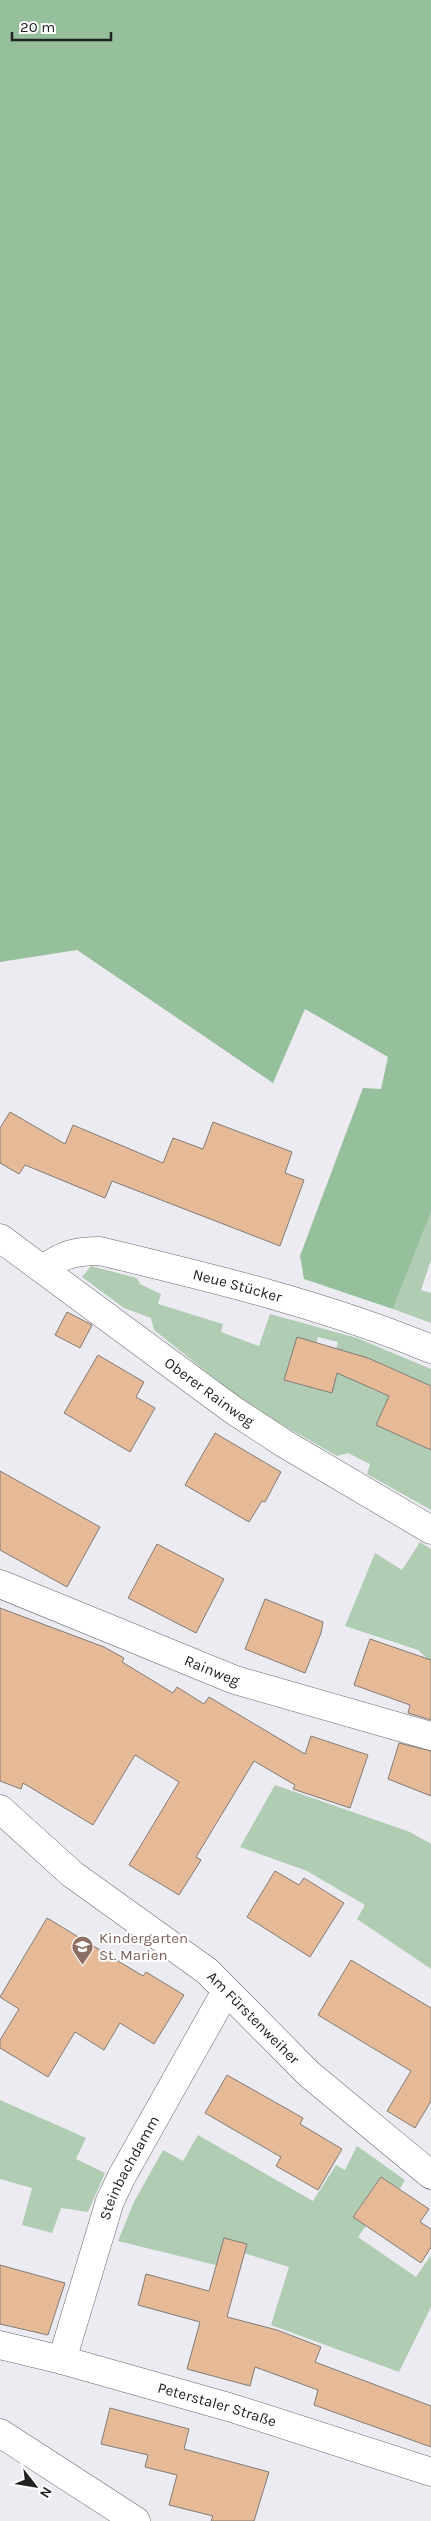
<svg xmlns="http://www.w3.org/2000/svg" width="431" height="2521" font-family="Karla,sans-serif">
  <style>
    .green { fill: #b0cdb3; fill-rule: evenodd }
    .forest { fill: #96c09b }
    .building { fill: #e6b997; stroke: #817c78 }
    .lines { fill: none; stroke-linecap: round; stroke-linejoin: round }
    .minor-casing { stroke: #68686e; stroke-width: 29 }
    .secondary-casing { stroke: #68686e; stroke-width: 29 }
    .minor { stroke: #fff; stroke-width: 28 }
    .secondary { stroke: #fff; stroke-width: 28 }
    .labels { text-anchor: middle; stroke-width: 4; stroke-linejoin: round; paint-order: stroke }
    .street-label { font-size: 15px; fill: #232325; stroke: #fff }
    .education-label { font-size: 15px; fill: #785e54; stroke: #fff; text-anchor: start }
  </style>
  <rect width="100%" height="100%" fill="#ebebf1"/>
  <!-- green -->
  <path class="green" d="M 431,1212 L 431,1260 L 421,1290 L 431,1293 L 431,1323 L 393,1309 Z
    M 91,1266 L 137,1278 L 140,1284 L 161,1294 L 158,1304 L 223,1324 L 221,1332 L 259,1346 L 270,1314 L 357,1338 L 431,1369 L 431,1386 L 385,1366 L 374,1390 L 389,1396 L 376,1425 L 431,1450 L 431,1510 L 367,1474 L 370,1464 L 348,1453 L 337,1456 L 248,1405 L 154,1330 L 151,1318 L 124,1308 L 82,1277 ZM 318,1337 L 338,1342 L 336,1350 L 343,1352 L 331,1393 L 284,1380 L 297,1338 L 316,1343 Z
    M 420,1542 L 431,1549 L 431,1662 L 418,1650 L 345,1626 L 375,1553 L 402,1570 Z
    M 275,1785 L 410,1832 L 431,1844 L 431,1969 L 357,1919 L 365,1905 L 307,1871 L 240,1847 Z
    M 0,2100 L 86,2138 L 76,2159 L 105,2173 L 88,2212 L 61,2208 L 52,2233 L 22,2225 L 32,2188 L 0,2179 Z
    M 198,2135 L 313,2201 L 336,2165 L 345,2170 L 357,2146 L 405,2180 L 400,2189 L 381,2177 L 353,2216 L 366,2226 L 358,2237 L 416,2277 L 431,2255 L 431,2307 L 399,2372 L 271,2325 L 289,2267 L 234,2250 L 228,2268 L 118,2241 L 134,2202 L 163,2150 L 183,2161 Z"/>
  <!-- forest -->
  <path class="forest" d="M 0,0 L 431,0 L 431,1212 L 393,1309 L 304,1279 L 300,1256 L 363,1088 L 381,1089 L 388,1057 L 305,1009 L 273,1083 L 77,950 L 0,962 Z"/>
  <!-- building -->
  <path class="building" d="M 10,1112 L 65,1144 L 73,1125 L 163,1163 L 173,1138 L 203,1149 L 213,1122 L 292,1152 L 285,1173 L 304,1180 L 280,1246 L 112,1181 L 105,1198 L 25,1165 L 19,1174 L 0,1163 L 0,1128 Z
    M 67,1312 L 92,1325 L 80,1348 L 55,1335 Z
    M 297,1337 L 368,1358 L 431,1386 L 431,1450 L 376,1425 L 389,1396 L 337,1373 L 332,1393 L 284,1380 Z
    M 98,1355 L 144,1382 L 136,1397 L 155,1408 L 130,1452 L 64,1413 Z
    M 215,1433 L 281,1472 L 265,1502 L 262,1501 L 249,1522 L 185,1485 Z
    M 0,1471 L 100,1527 L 67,1587 L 0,1550 Z
    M 157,1544 L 224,1579 L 196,1633 L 128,1598 Z
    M 265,1599 L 323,1622 L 321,1633 L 305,1673 L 245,1649 Z
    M 0,1608 L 104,1647 L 124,1658 L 122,1662 L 173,1693 L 177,1687 L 204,1704 L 209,1697 L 305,1754 L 311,1736 L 368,1755 L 350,1808 L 293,1789 L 295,1785 L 254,1761 L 196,1857 L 201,1860 L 179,1895 L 129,1865 L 179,1782 L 135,1755 L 93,1825 L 23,1783 L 21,1789 L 0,1781 Z
    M 370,1639 L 431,1660 L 431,1720 L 408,1713 L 410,1705 L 354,1685 Z
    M 399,1743 L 431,1751 L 431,1796 L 388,1779 Z
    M 275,1871 L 299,1885 L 304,1878 L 344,1903 L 310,1957 L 247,1917 Z
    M 47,1918 L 143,1976 L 146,1972 L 184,1995 L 154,2044 L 120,2023 L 104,2050 L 75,2032 L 48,2077 L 0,2048 L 0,2040 L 19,2009 L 0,1997 Z
    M 351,1960 L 431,2008 L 431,2101 L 415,2128 L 387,2111 L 411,2071 L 318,2015 Z
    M 227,2075 L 303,2118 L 300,2124 L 342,2149 L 318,2190 L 276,2166 L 281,2157 L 205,2113 Z
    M 381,2177 L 429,2209 L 420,2222 L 431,2229 L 431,2247 L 421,2263 L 353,2217 Z
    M 224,2238 L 247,2244 L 227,2317 L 277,2330 L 321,2347 L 315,2362 L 431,2406 L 431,2447 L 314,2405 L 318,2390 L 255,2367 L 250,2386 L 187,2369 L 200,2322 L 138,2305 L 146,2274 L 209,2291 Z
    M 0,2265 L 65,2283 L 48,2335 L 0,2324 Z
    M 110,2408 L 189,2429 L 184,2449 L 269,2472 L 254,2521 L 211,2521 L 213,2516 L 169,2505 L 177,2475 L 145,2467 L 148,2455 L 101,2444 Z"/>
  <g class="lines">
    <defs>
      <g id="minor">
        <path id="s1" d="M 0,1238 L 233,1410 L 285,1444 L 431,1530"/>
        <path id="s2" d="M 44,1269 C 62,1254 77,1251 100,1251 C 212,1278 325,1305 431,1349"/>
        <path id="s3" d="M 0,1584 L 235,1680 L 431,1736"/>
        <path id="s4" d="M 0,1809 L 72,1874 L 207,1971 L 309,2074 L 431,2175"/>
        <path id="s5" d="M 62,2360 L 110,2201 L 122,2176 L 226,1991"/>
        <path d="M 0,2433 L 136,2521"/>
      </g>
      <g id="secondary">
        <path id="s6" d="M 0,2345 L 62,2360 L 232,2408 L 431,2472"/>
      </g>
    </defs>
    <!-- minor casing -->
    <use href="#minor" class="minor-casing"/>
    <!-- secondary casing -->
    <use href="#secondary" class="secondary-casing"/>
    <!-- minor -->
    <use href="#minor" class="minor"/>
    <!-- secondary -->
    <use href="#secondary" class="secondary"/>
  </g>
  <!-- icons -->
  <defs>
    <symbol id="school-pin" viewBox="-11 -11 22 30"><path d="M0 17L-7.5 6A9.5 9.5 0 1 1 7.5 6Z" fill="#8d6e63" stroke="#fff"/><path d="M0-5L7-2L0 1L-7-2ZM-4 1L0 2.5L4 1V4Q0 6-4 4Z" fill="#fff"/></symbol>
  </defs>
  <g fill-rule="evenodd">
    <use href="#school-pin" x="70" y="1934" width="25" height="34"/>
  </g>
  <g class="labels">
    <!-- street labels -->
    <g class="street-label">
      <text dy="5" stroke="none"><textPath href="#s2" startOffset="202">Neue Stücker</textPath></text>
      <text dy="5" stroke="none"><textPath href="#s1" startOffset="260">Oberer Rainweg</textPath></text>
      <text dy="5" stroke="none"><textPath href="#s3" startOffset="229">Rainweg</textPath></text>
      <text dy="5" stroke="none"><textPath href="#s4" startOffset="329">Am Fürstenweiher</textPath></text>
      <text dy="5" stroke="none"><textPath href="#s5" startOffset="204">Steinbachdamm</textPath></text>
      <text dy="5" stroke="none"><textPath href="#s6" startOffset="225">Peterstaler Straße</textPath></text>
    </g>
    <!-- education labels -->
    <g class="education-label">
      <text x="99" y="1943">Kindergarten<tspan x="99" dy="17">St. Marien</tspan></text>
    </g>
  </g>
  <!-- north arrow -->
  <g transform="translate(35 2486) rotate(121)" stroke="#ffffff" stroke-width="4" paint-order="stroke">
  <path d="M0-4L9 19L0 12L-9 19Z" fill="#232325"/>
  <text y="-8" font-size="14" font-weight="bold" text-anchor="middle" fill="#232325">N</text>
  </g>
  <!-- scale -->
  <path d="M12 32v8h99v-8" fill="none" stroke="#232325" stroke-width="2.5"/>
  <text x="20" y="32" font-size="15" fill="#232325" stroke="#ffffff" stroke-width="4" paint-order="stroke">20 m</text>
</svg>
